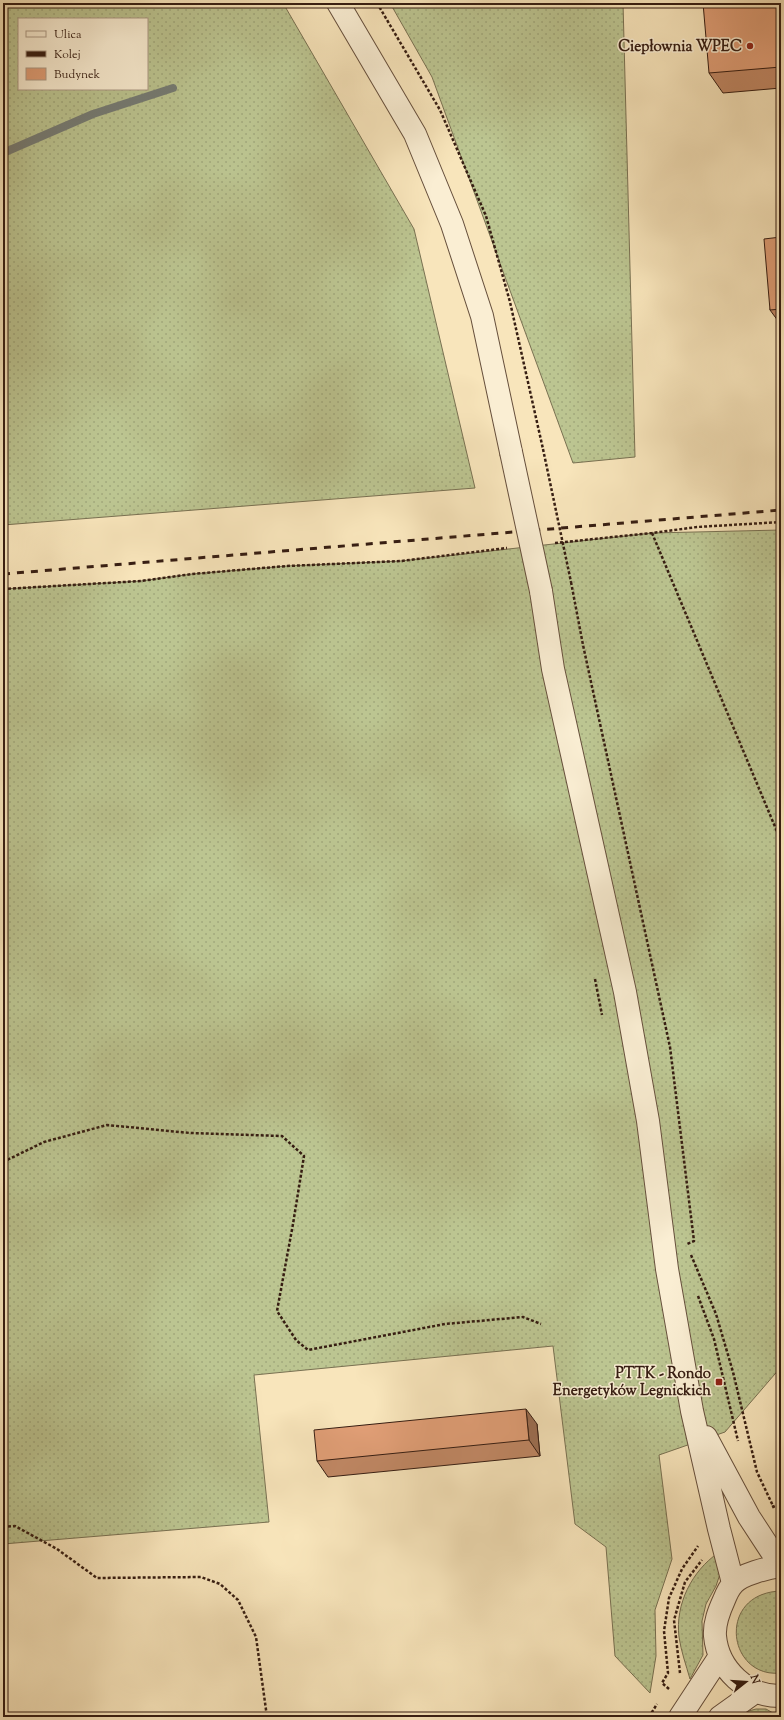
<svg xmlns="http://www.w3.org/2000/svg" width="784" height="1720" font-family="'Sorts Mill Goudy',serif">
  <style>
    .grass { fill: url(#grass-dots); stroke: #797152; fill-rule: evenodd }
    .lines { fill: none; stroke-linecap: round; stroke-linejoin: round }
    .stream { stroke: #767d76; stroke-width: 8 }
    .tertiary-casing { stroke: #664f3c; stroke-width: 24 }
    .path { stroke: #361d12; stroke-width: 2.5; stroke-dasharray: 3 2; stroke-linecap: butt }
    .tertiary { stroke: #faeed3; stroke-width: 22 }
    .rail { stroke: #361d12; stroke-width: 3; stroke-dasharray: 7 7; stroke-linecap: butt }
    .tertiary-bridge-casing { stroke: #664f3c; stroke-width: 24; stroke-linecap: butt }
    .path-bridge { stroke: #361d12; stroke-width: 2.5; stroke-dasharray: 3 2; stroke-linecap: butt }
    .tertiary-bridge { stroke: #faeed3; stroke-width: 22 }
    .wall { fill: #c18865; stroke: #361d12 }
    .shaded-wall { fill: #9d6f53; stroke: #361d12 }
    .building { fill: #e09e76; stroke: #361d12 }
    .poi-dot { fill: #8f2418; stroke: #faeed3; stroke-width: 1.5 }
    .labels { text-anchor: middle; stroke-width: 3; stroke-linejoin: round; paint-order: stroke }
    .poi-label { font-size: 15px; font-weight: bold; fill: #361d12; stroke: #faeed3; text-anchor: end }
  </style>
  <defs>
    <pattern id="grass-dots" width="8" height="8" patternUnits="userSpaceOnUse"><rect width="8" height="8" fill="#bcc591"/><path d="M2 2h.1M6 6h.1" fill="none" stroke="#a2a97c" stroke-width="1.8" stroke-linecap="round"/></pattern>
  </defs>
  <rect width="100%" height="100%" fill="#f8e5bb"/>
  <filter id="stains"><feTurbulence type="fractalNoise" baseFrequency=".005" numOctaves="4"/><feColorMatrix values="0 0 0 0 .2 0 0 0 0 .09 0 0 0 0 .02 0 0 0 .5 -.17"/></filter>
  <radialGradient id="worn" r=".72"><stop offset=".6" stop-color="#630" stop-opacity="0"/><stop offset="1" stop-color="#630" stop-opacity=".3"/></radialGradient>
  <!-- grass -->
  <path class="grass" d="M 3,3 L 283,3 L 414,229 L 475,488 L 3,525 ZM 19,19 L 147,19 L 147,89 L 19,89 Z
    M 390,3 L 623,3 L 635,457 L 573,463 L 432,77 Z
    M 781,530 L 781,1367 L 725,1432 L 659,1455 L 672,1559 L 655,1610 L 656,1656 L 650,1693 L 615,1656 L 606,1547 L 575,1524 L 553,1346 L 254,1375 L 269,1522 L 3,1544 L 3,589 L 141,581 L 192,574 L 287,566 L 401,561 L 652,533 Z
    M 718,1553 L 722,1568 L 716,1586 L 706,1604 L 702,1621 L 703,1655 L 690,1679 C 686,1665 681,1651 679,1637 C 675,1604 692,1571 718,1553 Z
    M 781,1591 L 781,1673 C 727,1679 716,1593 781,1591 Z
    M 756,1709 L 766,1709 L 780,1717 L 740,1717 L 745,1712 Z"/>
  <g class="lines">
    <!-- stream -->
    <path class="stream" d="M 3,153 L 93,114 L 173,88"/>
    <defs>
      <path id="tertiary" d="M 338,3 L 415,134 L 452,224 L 482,316 L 511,452
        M 541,591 L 553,669 L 625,992 L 648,1121 L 667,1269 L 692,1411 L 719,1529 L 733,1583
        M 706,1437 L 749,1517 L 781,1566
        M 781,1566 C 768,1568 741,1574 733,1584 C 729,1588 726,1595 724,1600 C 719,1611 714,1623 715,1636 C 718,1669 747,1697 781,1696
        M 680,1717 L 720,1656
        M 720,1717 L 755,1692"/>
    </defs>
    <!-- tertiary casing -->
    <use href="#tertiary" class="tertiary-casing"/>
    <!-- path -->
    <path class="path" d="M 377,3 L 440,110 L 486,216 L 510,302 L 543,449
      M 652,533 L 781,841
      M 555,543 L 652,533 L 697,527 L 781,522
      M 571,582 L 583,645 L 670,1047 L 694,1241 L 687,1244
      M 3,589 L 141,581 L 192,574 L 287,566 L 401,561 L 507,548
      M 595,979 L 602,1015
      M 3,1162 L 44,1142 L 107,1125 L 190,1133 L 282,1136 L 304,1156 L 293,1224 L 277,1311 L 296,1340 L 308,1350 L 445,1324 L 523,1317 L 541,1324
      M 691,1255 L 716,1314 L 733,1372 L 757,1472 L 774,1508
      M 698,1296 L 714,1339 L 738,1441
      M 772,1507 L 781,1503
      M 3,1527 L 15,1526 L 57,1549 L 97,1578 L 201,1577 L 220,1584 L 238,1600 L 256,1637 L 267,1717
      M 680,1673 L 674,1620 L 685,1582 L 702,1560
      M 669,1689 L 662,1683 L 668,1673 L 664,1631 L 669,1598 L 682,1569 L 698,1546
      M 649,1717 L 657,1704"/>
    <!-- tertiary -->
    <use href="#tertiary" class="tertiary"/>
    <!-- rail -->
    <path class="rail" d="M 3,574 L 781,510"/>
    <defs>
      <path id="tertiary-bridge" d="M 511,452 L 541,591"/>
    </defs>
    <!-- tertiary-bridge casing -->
    <use href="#tertiary-bridge" class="tertiary-bridge-casing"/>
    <!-- path-bridge -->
    <path class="path-bridge" d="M 543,449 L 571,582"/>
    <!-- tertiary-bridge -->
    <use href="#tertiary-bridge" class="tertiary-bridge"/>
  </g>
  <!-- wall -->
  <path class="wall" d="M 781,3 L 781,88 L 723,93 L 709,73 Z
    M 781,237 L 781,325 L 770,310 Z
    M 537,1424 L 540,1456 L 328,1477 L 317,1461 Z"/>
  <!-- shaded-wall -->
  <path class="shaded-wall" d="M 779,3 L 781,3 L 781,11 L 780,10 Z
    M 526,1409 L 537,1424 L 540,1456 L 529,1440 Z"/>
  <!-- building -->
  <path class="building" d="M 703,3 L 779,3 L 780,10 L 781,9 L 781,67 L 709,73 Z
    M 781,237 L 781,309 L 770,310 L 764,239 Z
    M 526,1409 L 529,1440 L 317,1461 L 314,1430 Z"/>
  <!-- markers -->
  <g class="poi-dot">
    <circle cx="750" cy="46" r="4"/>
    <rect x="715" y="1378" width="8" height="8" rx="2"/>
  </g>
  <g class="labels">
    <!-- poi labels -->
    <g class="poi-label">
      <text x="742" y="51">Ciepłownia WPEC</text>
      <text x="711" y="1378">PTTK - Rondo<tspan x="711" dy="17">Energetyków Legnickich</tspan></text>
    </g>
  </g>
  <!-- margin -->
  <rect width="784" height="1720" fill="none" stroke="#f8e5bb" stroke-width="16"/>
  <rect x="4" y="4" width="776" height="1712" fill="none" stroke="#361d12" stroke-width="2"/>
  <rect x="8" y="8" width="768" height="1704" fill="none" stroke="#361d12"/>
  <!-- legend -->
  <rect x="18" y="18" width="130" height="72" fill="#faeed3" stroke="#ac9a86"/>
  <rect x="26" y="31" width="20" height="6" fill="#faeed3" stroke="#ac9a86"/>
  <text x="54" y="38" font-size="12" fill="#361d12">Ulica</text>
  <rect x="26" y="51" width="20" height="6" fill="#361d12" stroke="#ac9a86"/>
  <text x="54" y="58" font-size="12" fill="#361d12">Kolej</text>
  <rect x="26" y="68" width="20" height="12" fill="#e09e76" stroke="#ac9a86"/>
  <text x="54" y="78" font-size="12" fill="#361d12">Budynek</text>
  <!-- north arrow -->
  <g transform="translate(746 1682) rotate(73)" stroke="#faeed3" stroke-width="3" paint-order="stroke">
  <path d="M0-3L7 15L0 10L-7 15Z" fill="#361d12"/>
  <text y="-6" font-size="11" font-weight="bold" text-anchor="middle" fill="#361d12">N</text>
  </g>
  <rect width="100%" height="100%" filter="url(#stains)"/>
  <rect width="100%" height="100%" fill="url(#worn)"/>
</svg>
